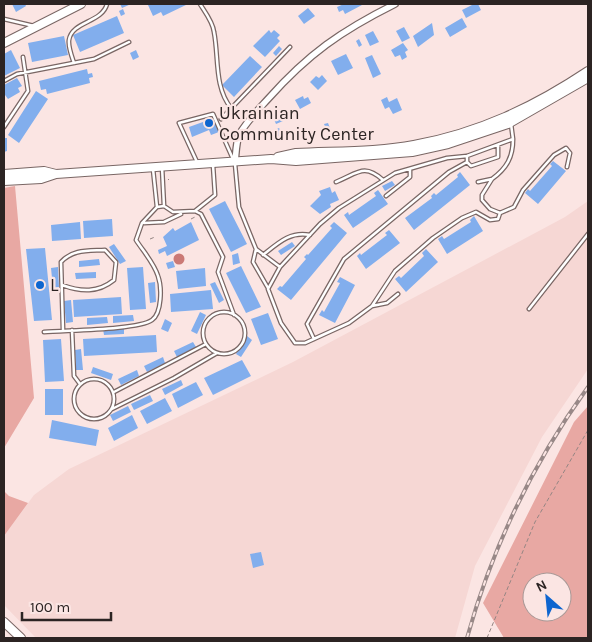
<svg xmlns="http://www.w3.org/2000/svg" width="592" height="642" font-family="Karla,sans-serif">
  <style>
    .built { fill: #f6d7d4 }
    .green { fill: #e8a8a3; fill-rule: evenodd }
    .water { fill: #cb7975 }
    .building { fill: #82aeed }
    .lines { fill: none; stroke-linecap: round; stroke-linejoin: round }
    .lane-casing { stroke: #796664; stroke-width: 5 }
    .street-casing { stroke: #796664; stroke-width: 8 }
    .secondary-casing { stroke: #796664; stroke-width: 10 }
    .path { stroke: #948583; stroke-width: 1; stroke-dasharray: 4 2.5; stroke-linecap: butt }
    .lane { stroke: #fff; stroke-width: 2.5 }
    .street { stroke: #fff; stroke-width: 5.5 }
    .secondary { stroke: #fff; stroke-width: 8 }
    .rail-casing { stroke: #988887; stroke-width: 4 }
    .rail { stroke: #fbe5e3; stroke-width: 2; stroke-dasharray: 5.5; stroke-linecap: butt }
    .poi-dot { fill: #0e65cf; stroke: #fbe5e3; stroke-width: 2 }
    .labels { text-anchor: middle; stroke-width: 4.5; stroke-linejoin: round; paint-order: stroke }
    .poi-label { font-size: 18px; fill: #2c2423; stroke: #fbe5e3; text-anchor: start }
  </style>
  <rect width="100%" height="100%" fill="#fbe5e3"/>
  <!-- built -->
  <path class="built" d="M 588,201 L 588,369 L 542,437 L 475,566 L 455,638 L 36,638 L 4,605 L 4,536 L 34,495 L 69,469 L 293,362 L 565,217 Z"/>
  <!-- green -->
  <path class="green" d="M 15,186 L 34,398 L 4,448 L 4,188 Z
    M 588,406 L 588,638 L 504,638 L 483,603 L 574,422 ZM 532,582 L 562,582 L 562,612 L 532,612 Z
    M 4,491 L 9,496 L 28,503 L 4,536 Z"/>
  <!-- water -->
  <path class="water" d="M173.5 259a5.5 5.5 0 1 1 11 0a5.5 5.5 0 1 1-11 0Z"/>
  <!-- building -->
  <path class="building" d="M 12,4 L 25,4 L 26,6 L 16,12 Z
    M 120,4 L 131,4 L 122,8 Z
    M 150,4 L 188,4 L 163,16 L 161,12 L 153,16 L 148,5 Z
    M 344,4 L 361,4 L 362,5 L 345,14 L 343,10 L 339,12 L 337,7 Z
    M 474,4 L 478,4 L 481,10 L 466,18 L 462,10 Z
    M 308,8 L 315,16 L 304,24 L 298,16 Z
    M 123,9 L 125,14 L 121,16 L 119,11 Z
    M 117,16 L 124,33 L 80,52 L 73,35 Z
    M 462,18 L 467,27 L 450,37 L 445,28 Z
    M 432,23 L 434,35 L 418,47 L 413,36 Z
    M 404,27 L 410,38 L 402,42 L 396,31 Z
    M 269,30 L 271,33 L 274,30 L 280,35 L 277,38 L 280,41 L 265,57 L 253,46 Z
    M 373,31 L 379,42 L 370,46 L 365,35 Z
    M 64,36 L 68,55 L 32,62 L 28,43 Z
    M 359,39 L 362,45 L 359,47 L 356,41 Z
    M 403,43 L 408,50 L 405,52 L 407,57 L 402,60 L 400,55 L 395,57 L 391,50 Z
    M 279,46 L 282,49 L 276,56 L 273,53 Z
    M 11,50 L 20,68 L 4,76 L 4,54 Z
    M 136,50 L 139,57 L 133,60 L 130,53 Z
    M 346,54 L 353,68 L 338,75 L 331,61 Z
    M 372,55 L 381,74 L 373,78 L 365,58 Z
    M 250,56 L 262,67 L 234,97 L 222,85 Z
    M 87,69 L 88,74 L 92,73 L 93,77 L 89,78 L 90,83 L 47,94 L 46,89 L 41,90 L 39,81 Z
    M 322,75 L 327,81 L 318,90 L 310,82 L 316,76 L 319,78 Z
    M 17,78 L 22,86 L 18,88 L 20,92 L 8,99 L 5,95 L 4,96 L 4,85 Z
    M 36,91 L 48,99 L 19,143 L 8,135 Z
    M 303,96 L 304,99 L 308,97 L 311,103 L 300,109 L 295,100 Z
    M 387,97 L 389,102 L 397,98 L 402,110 L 393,114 L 389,107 L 385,109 L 381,100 Z
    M 287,111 L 290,118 L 276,124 L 273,117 Z
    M 214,118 L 219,132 L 211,135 L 209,130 L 192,137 L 189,127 Z
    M 328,123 L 331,131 L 328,133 L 324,124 Z
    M 279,128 L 283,135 L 276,138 L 273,131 Z
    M 4,138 L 7,138 L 7,151 L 4,152 Z
    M 553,161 L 566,171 L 538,204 L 525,193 L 528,189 L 530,191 L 552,166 L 550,164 Z
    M 460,172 L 470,185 L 414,230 L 405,218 L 432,198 L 431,196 L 434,193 L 436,195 L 458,177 L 457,175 Z
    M 392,181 L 395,185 L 385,191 L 382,186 Z
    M 330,187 L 332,193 L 335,191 L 339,200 L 330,204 L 331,207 L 320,214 L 310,206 L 321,195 L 319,191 Z
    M 378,190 L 388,204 L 353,228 L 344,215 L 348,212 L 349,215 L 376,196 L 374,193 Z
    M 225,201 L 247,244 L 231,252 L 209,209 Z
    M 474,216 L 483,231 L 447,254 L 438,239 L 442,236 L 444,239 L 471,222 L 470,220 Z
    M 112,219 L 113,236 L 84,238 L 83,221 Z
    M 80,222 L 81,239 L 52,241 L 51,225 Z
    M 191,222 L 199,240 L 167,256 L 165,251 L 159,254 L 158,250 L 167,246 L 163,237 L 173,228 L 175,231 Z
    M 334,222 L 347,233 L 291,300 L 277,289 L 280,286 L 282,287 L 306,259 L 304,257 L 307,254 L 308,255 L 332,228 L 330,226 Z
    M 389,230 L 400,243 L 366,269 L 357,256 L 360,253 L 361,255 L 387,235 L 385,233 Z
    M 292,242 L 295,246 L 281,255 L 278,251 Z
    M 114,244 L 126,261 L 120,264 L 109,247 Z
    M 45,248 L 52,320 L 34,321 L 26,249 Z
    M 426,249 L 438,262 L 406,292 L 395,279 L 399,276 L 401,278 L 424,256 L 422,253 Z
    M 238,253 L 240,263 L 233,265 L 232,255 Z
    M 99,259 L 100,265 L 79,267 L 79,261 Z
    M 173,261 L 175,267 L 168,269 L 166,263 Z
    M 241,266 L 261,307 L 246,313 L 226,273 Z
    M 58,267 L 59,287 L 53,288 L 51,268 Z
    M 143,267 L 146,309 L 130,310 L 127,268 Z
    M 205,268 L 206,286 L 178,289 L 176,271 Z
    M 96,272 L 96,278 L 76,279 L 75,273 Z
    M 340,277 L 355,285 L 335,323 L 319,315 L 322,310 L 324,312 L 340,283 L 337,282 Z
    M 155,282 L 156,302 L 150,303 L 148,283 Z
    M 215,282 L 224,300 L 219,303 L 210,284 Z
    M 211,290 L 213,309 L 171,312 L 170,294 Z
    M 121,297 L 122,314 L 74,317 L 73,300 Z
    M 71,300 L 73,322 L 66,323 L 64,301 Z
    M 200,312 L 206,315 L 197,334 L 191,331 Z
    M 268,313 L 278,339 L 261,345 L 251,319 Z
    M 133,315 L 134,321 L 113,323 L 113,316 Z
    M 107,317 L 108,323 L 87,325 L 87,318 Z
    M 165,319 L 172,323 L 168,332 L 161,329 Z
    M 124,328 L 124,334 L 104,335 L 103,329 Z
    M 156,335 L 157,352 L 84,356 L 83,339 Z
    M 247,336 L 252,340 L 241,357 L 236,354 Z
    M 61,339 L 64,381 L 45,382 L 43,340 Z
    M 193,342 L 196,347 L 177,357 L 174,351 Z
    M 81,349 L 83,370 L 76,370 L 75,350 Z
    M 163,357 L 165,363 L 147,372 L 144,366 Z
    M 242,360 L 251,376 L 213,395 L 204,378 Z
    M 93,367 L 113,374 L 111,380 L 91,373 Z
    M 137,370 L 139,376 L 121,385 L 118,379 Z
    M 181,380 L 183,385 L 165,395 L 162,389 Z
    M 196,382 L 203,395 L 178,408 L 172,394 Z
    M 45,389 L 63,389 L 63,415 L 45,415 Z
    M 150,395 L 153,401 L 134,410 L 131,404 Z
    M 165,398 L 172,411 L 147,424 L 140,411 Z
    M 128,406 L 131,412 L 113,421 L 110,415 Z
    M 132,415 L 138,428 L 114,441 L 108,428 Z
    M 52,420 L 99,430 L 96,446 L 49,438 Z
    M 261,552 L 264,565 L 253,568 L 250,554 Z"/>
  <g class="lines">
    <defs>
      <path id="lane" d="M 200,4 C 205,12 213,22 214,32 C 219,57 214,87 231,108
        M 4,19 L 34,26
        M 74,63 C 72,57 68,47 69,40 C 72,21 102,23 107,4
        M 4,81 L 17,74 L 94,59 L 129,42
        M 221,119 L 290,47
        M 4,127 L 28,91 L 23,57
        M 197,162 L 179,123 L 213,114 L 233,159
        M 467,162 L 471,166 L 498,157 L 498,145
        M 235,164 L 239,207 L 256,249 L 280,267 L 320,224 L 339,208 L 395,173 L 447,158 L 467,156 L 513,139 L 511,124
        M 162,167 L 164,206
        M 153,169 L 157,207
        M 492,179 C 507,168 513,157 513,139
        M 336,182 C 358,173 364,163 383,180
        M 386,196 L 410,177 L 410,169
        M 195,211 L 215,195 L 213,165
        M 500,213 L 514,207 L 523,190 L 554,155 L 566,148 L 570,153 L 567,167
        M 144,223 L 164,222 L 181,214
        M 256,249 L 253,262 L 268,288
        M 263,255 C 278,243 290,231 310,235
        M 280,267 L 268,289 L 281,323 L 295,343 L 305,343 L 349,323 L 372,306 L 395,271 L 433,238 L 462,218 L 476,212 L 490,220 L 498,219 L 500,213 L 490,209 L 482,200 L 482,195 L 492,179 L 478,182
        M 62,285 C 81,292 98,293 114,280 L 116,262 L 105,250 C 88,251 73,249 61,262 L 63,330
        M 372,306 L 387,303 L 398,294
        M 529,309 L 588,234
        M203 333a21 21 0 1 1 42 0a21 21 0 1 1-42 0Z
        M 72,330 L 74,376 L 80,384
        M 44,332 C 66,330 138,330 152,320 C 162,313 162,287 158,276 C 154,263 143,251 136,240 L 142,223 L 157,207 L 164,206 L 173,212 L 195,211 L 201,214 L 223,257 L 218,272 L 234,315
        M 314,339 L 307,324 L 344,259 L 449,172 L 467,162 L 467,156
        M74 399a20 20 0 1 1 40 0a20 20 0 1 1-40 0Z
        M 114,392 L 206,344
        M 112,409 L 174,378 L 217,353"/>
      <path id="street" d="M 235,162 C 236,154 236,143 239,135 C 246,122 257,111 268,99 C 308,54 341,31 395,4"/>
      <path id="secondary" d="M 4,43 L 81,4
        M 278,157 L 296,153 C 333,151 379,152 414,145 C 479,133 534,107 588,71
        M 4,174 L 44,171 L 56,174
        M 4,181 L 41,179 L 56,174 L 271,159 L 296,161 L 412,152 L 448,144 L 508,124 L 588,78
        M 4,622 L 21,638"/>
    </defs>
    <!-- lane casing -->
    <use href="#lane" class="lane-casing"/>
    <!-- street casing -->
    <use href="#street" class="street-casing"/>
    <!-- secondary casing -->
    <use href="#secondary" class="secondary-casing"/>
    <!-- path -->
    <path class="path" d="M 168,179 L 169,180
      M 191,219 L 195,217
      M 150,239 L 155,237
      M 487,638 L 535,522 L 588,430"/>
    <!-- lane -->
    <use href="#lane" class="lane"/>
    <!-- street -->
    <use href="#street" class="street"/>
    <!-- secondary -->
    <use href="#secondary" class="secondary"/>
    <defs>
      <path id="rail" d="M 467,638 C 492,548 533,463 588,387"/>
    </defs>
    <!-- rail casing -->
    <use href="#rail" class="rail-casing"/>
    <!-- rail -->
    <use href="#rail" class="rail"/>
  </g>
  <!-- markers -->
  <g class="poi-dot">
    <circle cx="209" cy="123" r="5"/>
    <circle cx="40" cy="285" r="5"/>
  </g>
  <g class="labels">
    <!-- poi labels -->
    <g class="poi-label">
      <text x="219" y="119">Ukrainian<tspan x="219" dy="21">Community Center</tspan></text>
      <text x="50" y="291">L</text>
    </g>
  </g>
  <!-- border -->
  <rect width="592" height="642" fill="none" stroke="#2c2423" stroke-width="10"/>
  <!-- north arrow -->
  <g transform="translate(547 597) rotate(333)"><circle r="24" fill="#fbe5e3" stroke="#a89896"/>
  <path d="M0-4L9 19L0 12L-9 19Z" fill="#0e65cf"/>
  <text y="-8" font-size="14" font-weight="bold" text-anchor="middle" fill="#2c2423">N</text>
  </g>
  <!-- scale -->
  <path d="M22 612v8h89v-8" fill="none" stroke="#2c2423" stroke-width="2.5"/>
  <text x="30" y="612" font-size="15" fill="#2c2423" stroke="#fbe5e3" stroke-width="4" paint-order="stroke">100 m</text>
</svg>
